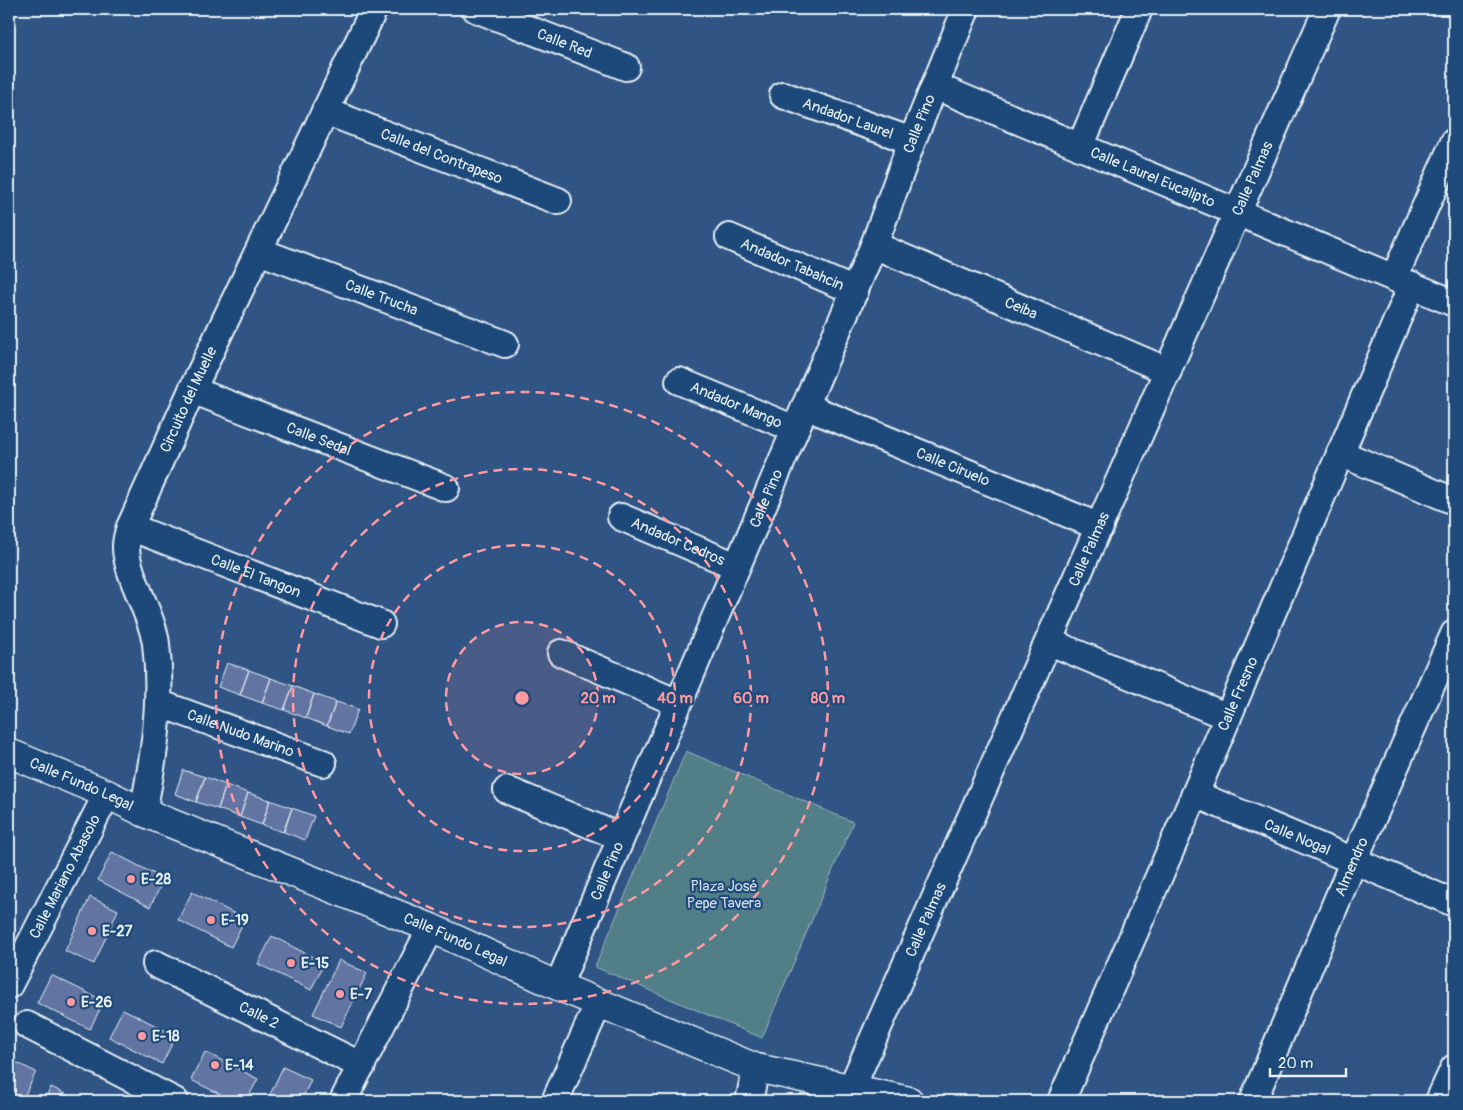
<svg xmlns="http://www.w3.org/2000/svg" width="1463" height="1110" font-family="Pangolin,sans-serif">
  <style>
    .green { fill: #517e87; stroke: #9cb8c0 }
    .building { fill: #6275a2; stroke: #e8f1f8 }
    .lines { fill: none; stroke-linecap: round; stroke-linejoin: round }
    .street-casing { stroke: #e8f1f8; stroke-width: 30 }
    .secondary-casing { stroke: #e8f1f8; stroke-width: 31 }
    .street { stroke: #1f4a7a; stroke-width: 26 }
    .secondary { stroke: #1f4a7a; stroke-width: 28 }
    .ring { fill: none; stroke: #ff9aa2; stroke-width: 2.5; stroke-dasharray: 9 6 }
    .poi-dot { fill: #ff9aa2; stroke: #1f4a7a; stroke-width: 2 }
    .labels { text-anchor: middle; stroke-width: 4.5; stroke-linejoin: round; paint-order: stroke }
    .street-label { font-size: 15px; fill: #e8f1f8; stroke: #1f4a7a }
    .poi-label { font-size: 15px; font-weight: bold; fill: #e8f1f8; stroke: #1f4a7a; text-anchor: start }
    .park-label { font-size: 15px; fill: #d1e0e7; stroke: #1f4a7a }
    .centre { fill: #ff9aa2; stroke: #1f4a7a; stroke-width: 2.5 }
    .ring-label { font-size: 15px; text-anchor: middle; font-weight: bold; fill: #ff9aa2; stroke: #1f4a7a; stroke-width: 4.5; stroke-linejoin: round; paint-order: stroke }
  </style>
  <rect width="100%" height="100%" fill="#305484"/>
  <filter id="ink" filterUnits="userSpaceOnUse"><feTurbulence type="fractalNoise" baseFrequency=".02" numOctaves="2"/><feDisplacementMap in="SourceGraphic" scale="10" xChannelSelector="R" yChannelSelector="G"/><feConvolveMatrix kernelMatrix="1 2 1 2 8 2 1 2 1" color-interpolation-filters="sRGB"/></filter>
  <g filter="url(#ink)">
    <!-- green -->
    <path class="green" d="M 686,751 L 853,822 L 762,1038 L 595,967 Z"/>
    <!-- building -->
    <path class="building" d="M 227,663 L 249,670 L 240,695 L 218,687 Z
      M 249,670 L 271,678 L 262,703 L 240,695 Z
      M 271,678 L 293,686 L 284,710 L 262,703 Z
      M 293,686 L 314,694 L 306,718 L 284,710 Z
      M 314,694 L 336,702 L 327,726 L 306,718 Z
      M 336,702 L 358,709 L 349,734 L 327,726 Z
      M 183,770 L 205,777 L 196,802 L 175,794 Z
      M 205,777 L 226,785 L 218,809 L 196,802 Z
      M 226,785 L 248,793 L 240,817 L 218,809 Z
      M 248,793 L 270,800 L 262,825 L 240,817 Z
      M 270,800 L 292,808 L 283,832 L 262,825 Z
      M 292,808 L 314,816 L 305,840 L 284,832 Z
      M 112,852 L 164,879 L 150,907 L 98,880 Z
      M 192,892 L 245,919 L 231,947 L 178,920 Z
      M 90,897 L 118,910 L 94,964 L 65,951 Z
      M 272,936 L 324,963 L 311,990 L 258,964 Z
      M 339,960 L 367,973 L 341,1027 L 313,1014 Z
      M 51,975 L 104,1001 L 90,1029 L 37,1003 Z
      M 123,1009 L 176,1036 L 162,1064 L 109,1037 Z
      M 205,1052 L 258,1079 L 246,1101 L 234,1101 L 191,1080 Z
      M 9,1059 L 36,1072 L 22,1101 L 9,1101 Z
      M 283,1067 L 311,1080 L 301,1101 L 267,1101 Z
      M 51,1087 L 80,1101 L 44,1101 Z"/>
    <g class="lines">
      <defs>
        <g id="street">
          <path id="s1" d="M 476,9 L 626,67"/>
          <path id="s2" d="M 935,86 L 1454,303"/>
          <path id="s3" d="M 783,95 L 912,141"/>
          <path id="s4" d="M 325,111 L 558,201"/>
          <path d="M 1080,147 L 1139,9"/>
          <path id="s5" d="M 729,237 L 855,291"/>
          <path id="s6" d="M 874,245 L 1168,371"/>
          <path id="s7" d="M 259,251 L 505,344"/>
          <path d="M 1394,278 L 1454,142"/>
          <path id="s8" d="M 679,381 L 795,429"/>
          <path id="s9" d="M 192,390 L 446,488"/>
          <path id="s10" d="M 805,406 L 1100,527"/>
          <path d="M 1340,453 L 1454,501"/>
          <path id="s11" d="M 621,517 L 736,566"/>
          <path id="s12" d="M 130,527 L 381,624"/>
          <path d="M 1050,642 L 1228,717"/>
          <path d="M 561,653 L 678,703"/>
          <path id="s13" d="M 158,703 L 323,763"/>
          <path d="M 507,790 L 620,837"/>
          <path id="s14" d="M 1195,794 L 1454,903"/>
          <path id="s15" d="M 143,812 C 154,757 163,701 156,644 C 153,616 125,572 126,546 C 126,540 128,533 130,527 L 192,390 L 374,9"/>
          <path id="s16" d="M 156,964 L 362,1066"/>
          <path id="s17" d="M 9,985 L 107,794"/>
          <path id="s18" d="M 558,986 L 874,245 L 912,141 L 966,9"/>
          <path d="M 27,1025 L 175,1101"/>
          <path id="s19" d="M 851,1089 L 1327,9"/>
          <path d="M 343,1101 L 431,928"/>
          <path d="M 555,1101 L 599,1002"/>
          <path d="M 749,1101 L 756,1068"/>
          <path id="s20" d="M 1061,1101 L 1195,794 L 1412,285"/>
          <path id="s21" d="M 1253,1101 L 1354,860 L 1454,634"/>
          <path d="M 1439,1101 L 1454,1068"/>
        </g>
        <g id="secondary">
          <path id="s22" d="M 9,753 L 107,794 L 143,812 L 431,928 L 558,986 L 756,1068 L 909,1101"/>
        </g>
      </defs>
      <!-- street casing -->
      <use href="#street" class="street-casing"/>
      <!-- secondary casing -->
      <use href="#secondary" class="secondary-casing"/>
      <!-- street -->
      <use href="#street" class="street"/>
      <!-- secondary -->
      <use href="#secondary" class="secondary"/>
    </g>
  </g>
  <!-- distance rings -->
  <circle cx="522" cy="698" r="76" fill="#ff9aa2" fill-opacity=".12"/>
  <g class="ring">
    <circle cx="522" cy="698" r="76"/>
    <circle cx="522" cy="698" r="153"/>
    <circle cx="522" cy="698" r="229"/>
    <circle cx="522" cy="698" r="306"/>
  </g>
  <!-- markers -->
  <g class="poi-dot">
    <circle cx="131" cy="879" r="5"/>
    <circle cx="211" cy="920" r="5"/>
    <circle cx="92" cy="931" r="5"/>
    <circle cx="291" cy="963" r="5"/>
    <circle cx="340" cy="994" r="5"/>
    <circle cx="71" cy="1002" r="5"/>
    <circle cx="142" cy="1036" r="5"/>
    <circle cx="215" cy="1065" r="5"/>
  </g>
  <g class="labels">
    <!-- street labels -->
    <g class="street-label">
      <text dy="5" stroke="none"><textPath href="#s1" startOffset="95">Calle Red</textPath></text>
      <text dy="5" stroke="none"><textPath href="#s3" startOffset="69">Andador Laurel</textPath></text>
      <text dy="5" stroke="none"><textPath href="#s18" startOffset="935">Calle Pino</textPath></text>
      <text dy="5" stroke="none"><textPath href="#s4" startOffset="125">Calle del Contrapeso</textPath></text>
      <text dy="5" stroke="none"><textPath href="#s2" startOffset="236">Calle Laurel Eucalipto</textPath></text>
      <text dy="5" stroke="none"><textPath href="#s19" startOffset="995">Calle Palmas</textPath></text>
      <text dy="5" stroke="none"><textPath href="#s5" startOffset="69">Andador Tabahcin</textPath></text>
      <text dy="5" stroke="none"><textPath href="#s7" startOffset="131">Calle Trucha</textPath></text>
      <text dy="5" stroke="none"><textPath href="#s6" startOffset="160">Ceiba</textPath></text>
      <text dy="5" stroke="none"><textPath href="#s15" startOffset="432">Circuito del Muelle</textPath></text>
      <text dy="5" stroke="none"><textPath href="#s8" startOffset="62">Andador Mango</textPath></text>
      <text dy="5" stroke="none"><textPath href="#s9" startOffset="136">Calle Sedal</textPath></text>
      <text dy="5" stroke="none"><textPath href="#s10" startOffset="160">Calle Ciruelo</textPath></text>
      <text dy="5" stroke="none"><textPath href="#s18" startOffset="530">Calle Pino</textPath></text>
      <text dy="5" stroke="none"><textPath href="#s11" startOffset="62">Andador Cedros</textPath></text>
      <text dy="5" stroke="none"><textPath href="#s19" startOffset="590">Calle Palmas</textPath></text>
      <text dy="5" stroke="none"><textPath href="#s12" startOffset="135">Calle El Tangon</textPath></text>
      <text dy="5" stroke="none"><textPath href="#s20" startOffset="444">Calle Fresno</textPath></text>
      <text dy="5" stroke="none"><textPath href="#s13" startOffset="88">Calle Nudo Marino</textPath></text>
      <text dy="5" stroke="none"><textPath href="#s22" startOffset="79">Calle Fundo Legal</textPath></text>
      <text dy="5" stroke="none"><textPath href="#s14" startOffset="111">Calle Nogal</textPath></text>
      <text dy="5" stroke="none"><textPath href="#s21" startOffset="254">Almendro</textPath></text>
      <text dy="5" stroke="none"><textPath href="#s18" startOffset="125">Calle Pino</textPath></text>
      <text dy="5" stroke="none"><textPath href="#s17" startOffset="122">Calle Mariano Abasolo</textPath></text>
      <text dy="5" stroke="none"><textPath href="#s19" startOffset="185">Calle Palmas</textPath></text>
      <text dy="5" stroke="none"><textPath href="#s22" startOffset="484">Calle Fundo Legal</textPath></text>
      <text dy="5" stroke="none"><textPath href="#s16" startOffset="115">Calle 2</textPath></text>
    </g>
    <!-- poi labels -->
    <g class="poi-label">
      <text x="141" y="884">E-28</text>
      <text x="221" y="925">E-19</text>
      <text x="102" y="936">E-27</text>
      <text x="301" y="968">E-15</text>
      <text x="350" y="999">E-7</text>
      <text x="81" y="1007">E-26</text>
      <text x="152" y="1041">E-18</text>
      <text x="225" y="1070">E-14</text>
    </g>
    <!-- park labels -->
    <g class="park-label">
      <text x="724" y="891">Plaza José<tspan x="724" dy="17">Pepe Tavera</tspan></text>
    </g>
  </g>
  <circle cx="522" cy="698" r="8" class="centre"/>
  <g class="ring-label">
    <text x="598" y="703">20 m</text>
    <text x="675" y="703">40 m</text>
    <text x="751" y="703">60 m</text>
    <text x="828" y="703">80 m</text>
  </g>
  <!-- margin -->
  <rect width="1463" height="1110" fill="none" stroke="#1f4a7a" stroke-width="30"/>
  <rect x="15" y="15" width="1433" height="1080" fill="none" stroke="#e8f1f8" stroke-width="2" filter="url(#ink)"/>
  <!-- scale -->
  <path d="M1270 1068v8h76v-8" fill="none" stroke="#e8f1f8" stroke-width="2.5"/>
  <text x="1278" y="1068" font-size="15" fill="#e8f1f8" stroke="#1f4a7a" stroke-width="4" paint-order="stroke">20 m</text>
</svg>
